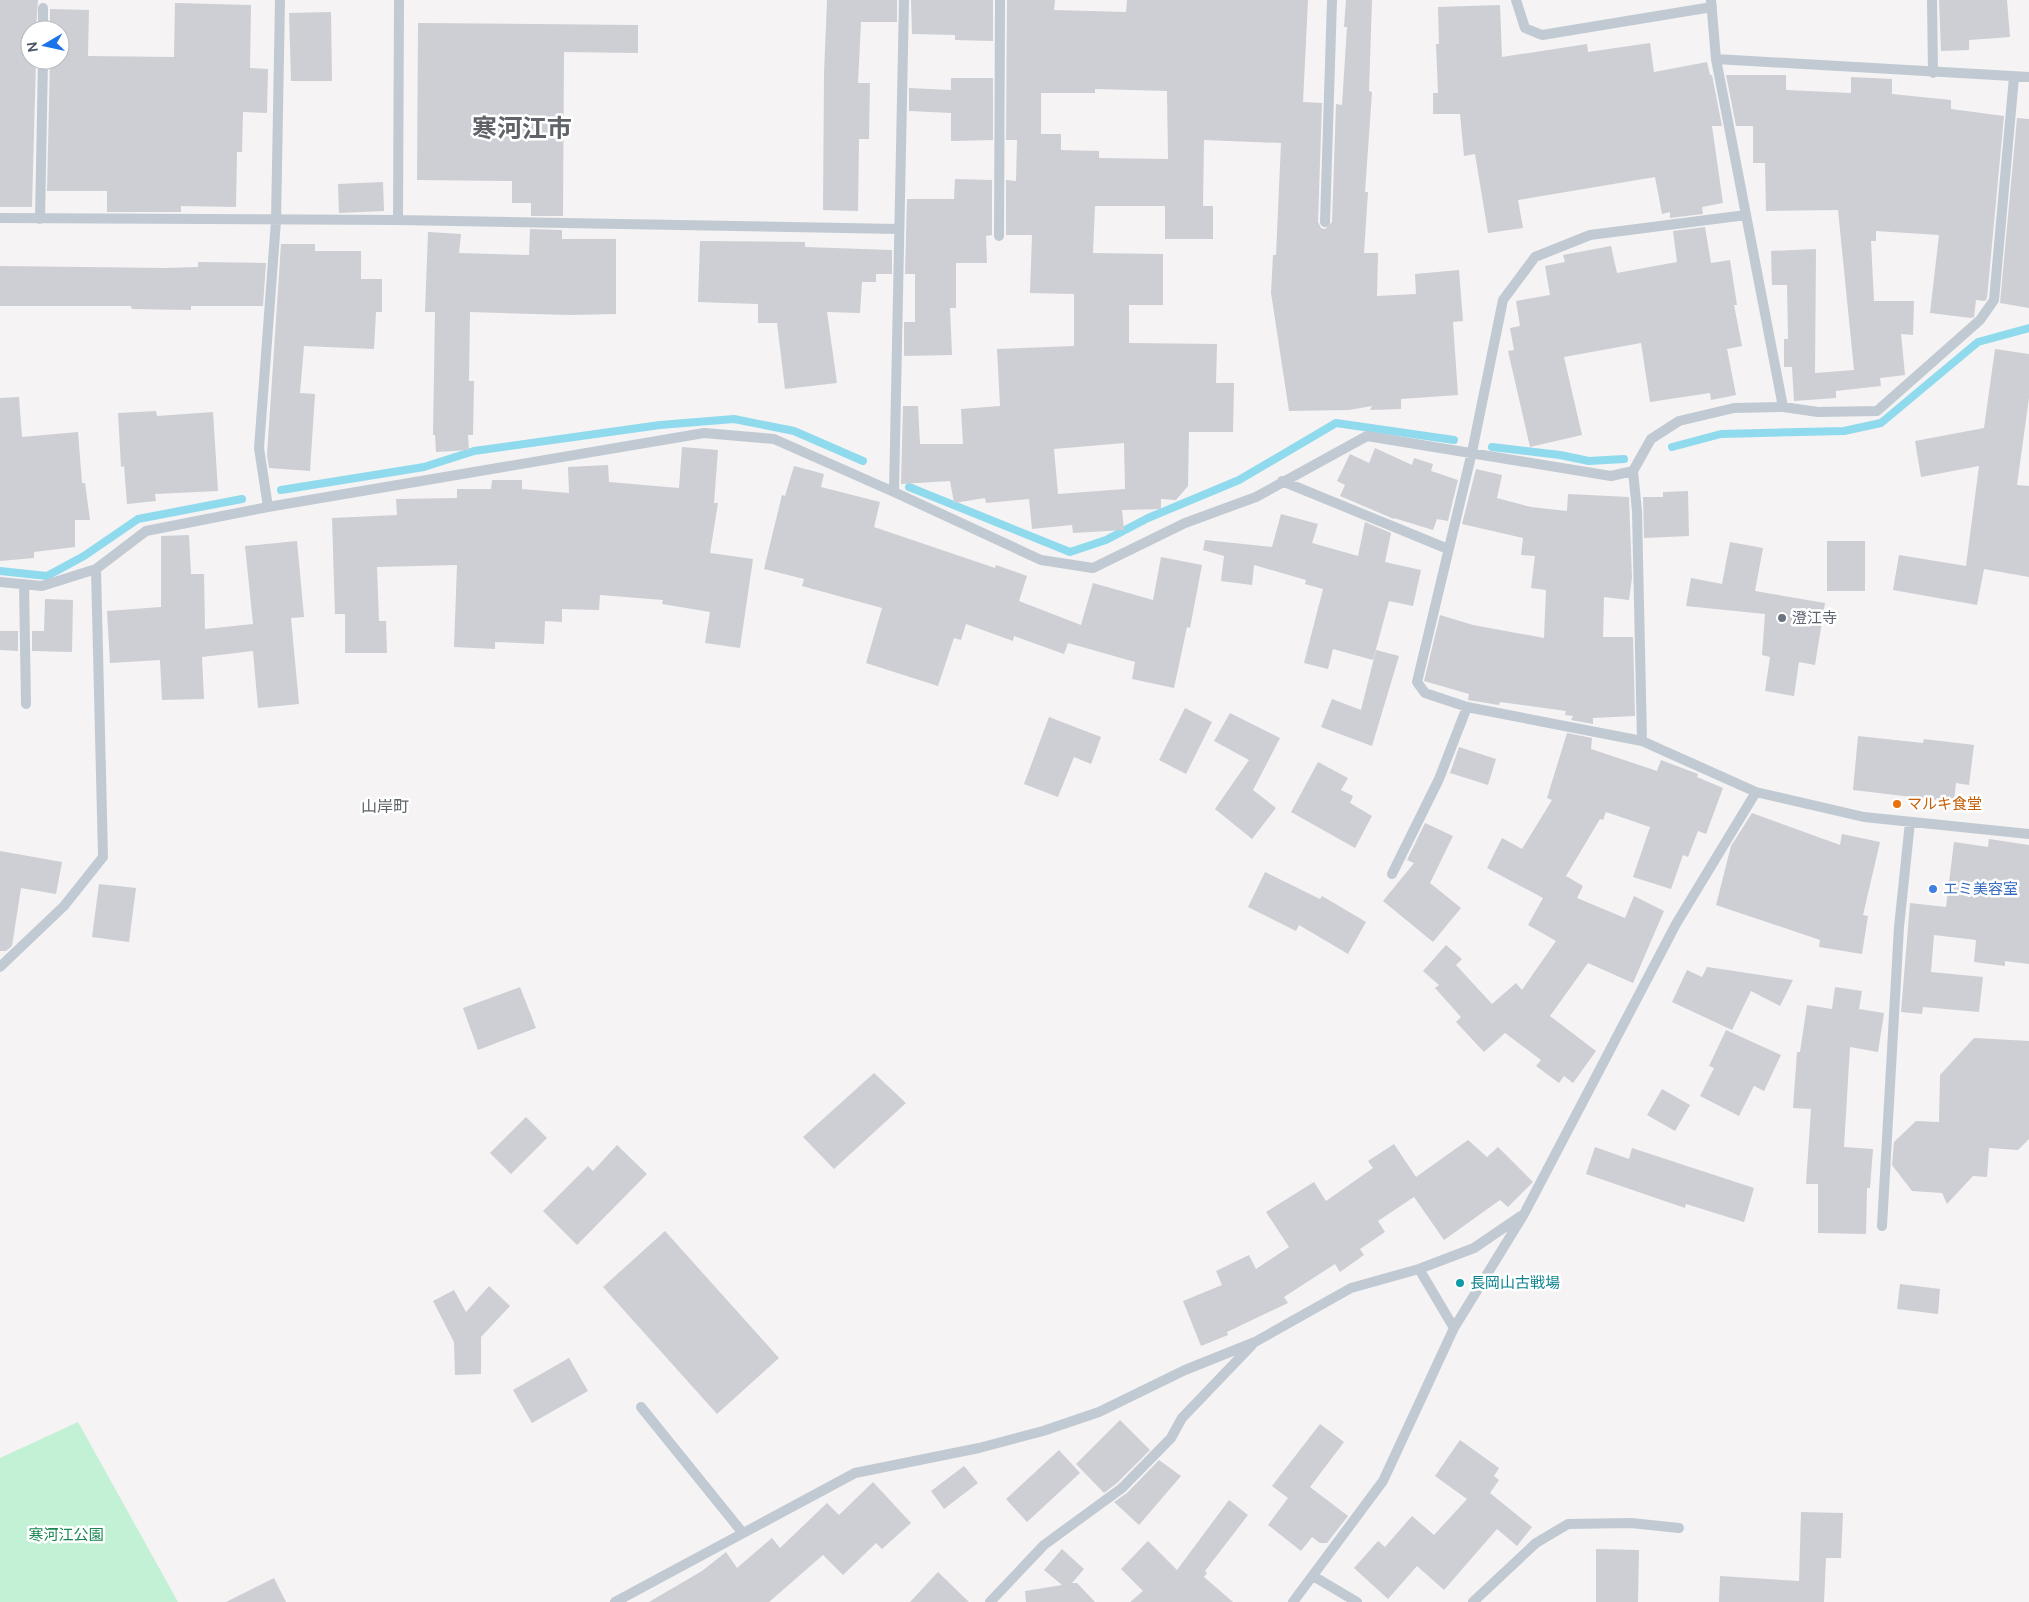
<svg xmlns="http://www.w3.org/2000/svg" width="2029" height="1602" font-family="'DM Sans','Noto Sans JP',sans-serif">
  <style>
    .green { fill: #c3f1d5 }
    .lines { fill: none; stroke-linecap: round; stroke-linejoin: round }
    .stream { stroke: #90daee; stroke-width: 8 }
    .building { fill: #cdcfd5; fill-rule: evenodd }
    .service { stroke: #c1cad2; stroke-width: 10 }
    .worship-dot { fill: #6b7280; stroke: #fff; stroke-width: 2 }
    .food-dot { fill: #e8710a; stroke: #fff; stroke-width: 2 }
    .shop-dot { fill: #3f7fe0; stroke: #fff; stroke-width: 2 }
    .culture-dot { fill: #0f9aa8; stroke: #fff; stroke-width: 2 }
    .labels { text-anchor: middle; stroke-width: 5; stroke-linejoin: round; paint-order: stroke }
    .worship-label { font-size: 15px; fill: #5b616d; stroke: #fff; text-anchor: start }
    .food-label { font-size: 15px; fill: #c56008; stroke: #fff; text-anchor: start }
    .shop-label { font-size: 15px; fill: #366cbe; stroke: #fff; text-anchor: start }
    .culture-label { font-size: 15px; fill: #0d838f; stroke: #fff; text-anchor: start }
    .park-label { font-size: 15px; fill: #17864f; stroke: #fff }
    .neighbourhood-label { font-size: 16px; fill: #5f6368; stroke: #fff }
    .town-label { font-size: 25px; font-weight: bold; fill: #5f6368; stroke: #fff }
  </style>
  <rect width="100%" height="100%" fill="#f5f3f3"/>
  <!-- green -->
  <path class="green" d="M 78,1422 L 178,1602 L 0,1602 L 0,1458 Z"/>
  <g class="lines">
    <!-- stream -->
    <path class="stream" d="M 1492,447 L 1560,455 L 1589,461 L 1624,459
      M 1672,447 L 1721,434 L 1844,431 L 1881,423 L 1978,342 L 2029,328
      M 909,487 L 1070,552 L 1106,540 L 1148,518 L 1239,480 L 1336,423 L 1454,440
      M 281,490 L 424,467 L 474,451 L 660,425 L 734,419 L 794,431 L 863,461
      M 0,571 L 47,576 L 84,556 L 138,519 L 242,499"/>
  </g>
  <!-- building -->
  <path class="building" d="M 0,0 L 38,0 L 36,30 L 30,30 L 30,60 L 36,60 L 32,207 L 0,207 Z
    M 827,0 L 897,0 L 897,22 L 861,22 L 858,83 L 870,83 L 869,139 L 859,139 L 858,211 L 823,210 L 824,73 Z
    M 911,0 L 993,0 L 993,41 L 955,40 L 955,35 L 912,34 Z
    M 1007,0 L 1055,0 L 1054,10 L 1126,12 L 1127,0 L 1308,0 L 1303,102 L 1322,103 L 1318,222 L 1321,228 L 1325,229 L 1332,222 L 1336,104 L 1342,105 L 1347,27 L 1344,27 L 1346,0 L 1372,0 L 1369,91 L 1372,92 L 1365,192 L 1368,192 L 1364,253 L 1378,253 L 1377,296 L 1416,294 L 1415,274 L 1459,270 L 1463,321 L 1453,322 L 1458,395 L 1401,399 L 1401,409 L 1370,410 L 1372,406 L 1349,410 L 1289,411 L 1271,293 L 1273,255 L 1276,255 L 1281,143 L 1204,140 L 1203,206 L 1213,206 L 1213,239 L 1165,239 L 1165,206 L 1095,206 L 1093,253 L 1163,254 L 1163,305 L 1129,305 L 1129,343 L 1217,344 L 1216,383 L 1234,383 L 1233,432 L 1189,432 L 1188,486 L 1176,500 L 1161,499 L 1161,509 L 1122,510 L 1124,530 L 1073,533 L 1072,525 L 1032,529 L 1029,499 L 986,503 L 985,498 L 954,503 L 950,481 L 901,484 L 903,406 L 918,406 L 920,444 L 963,444 L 961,409 L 1000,406 L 997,349 L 1074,346 L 1074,294 L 1030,293 L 1032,235 L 1006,235 L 1006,180 L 1016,181 L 1017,140 L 1006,140 ZM 1095,89 L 1167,91 L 1168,159 L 1099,158 L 1099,151 L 1061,150 L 1061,134 L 1041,134 L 1041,93 L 1095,93 ZM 1124,443 L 1125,489 L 1058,494 L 1054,449 Z
    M 1939,0 L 2007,0 L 2010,37 L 1969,40 L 1969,50 L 1941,51 Z
    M 175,3 L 251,5 L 250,68 L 268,69 L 267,113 L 243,112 L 242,152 L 237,152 L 236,207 L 181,206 L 181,212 L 107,212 L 107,191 L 47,191 L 50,60 L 60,60 L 60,30 L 50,30 L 50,9 L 89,10 L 88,56 L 174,57 Z
    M 1500,5 L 1502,57 L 1587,44 L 1588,52 L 1650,43 L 1654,72 L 1707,62 L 1710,75 L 1712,75 L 1722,126 L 1712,126 L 1723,203 L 1702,207 L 1703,214 L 1670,218 L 1670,212 L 1662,214 L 1655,177 L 1518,200 L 1523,228 L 1488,233 L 1475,154 L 1464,156 L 1460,114 L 1433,114 L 1433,93 L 1438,93 L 1436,44 L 1439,44 L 1438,7 Z
    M 331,12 L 332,81 L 291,81 L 289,13 Z
    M 418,23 L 638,25 L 638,53 L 564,52 L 563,216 L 531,216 L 531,203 L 512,203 L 512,181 L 417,180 Z
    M 1726,75 L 1786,75 L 1786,90 L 1851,93 L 1851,77 L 1892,79 L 1892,94 L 1951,100 L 1951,109 L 2004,116 L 1987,298 L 1985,301 L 1976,300 L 1974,317 L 1971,318 L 1930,313 L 1939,235 L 1876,231 L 1876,241 L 1871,241 L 1874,301 L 1914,301 L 1913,335 L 1901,334 L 1905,375 L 1880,378 L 1881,386 L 1836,391 L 1836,398 L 1794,401 L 1792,367 L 1784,367 L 1784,339 L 1788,339 L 1787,285 L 1772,285 L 1771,251 L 1816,249 L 1815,373 L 1854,370 L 1838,210 L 1766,211 L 1765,163 L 1753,163 L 1753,126 L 1736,126 Z
    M 951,78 L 993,78 L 993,140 L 951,141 L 951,113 L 909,111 L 909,88 L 951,90 Z
    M 2017,118 L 2029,119 L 2029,308 L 2000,303 Z
    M 955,179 L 992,180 L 992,235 L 986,236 L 987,263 L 956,263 L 956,308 L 950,308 L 952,355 L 904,356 L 904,322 L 915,322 L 915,274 L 905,274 L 907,199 L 954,199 Z
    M 383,182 L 384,211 L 339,213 L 338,184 Z
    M 1705,227 L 1711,263 L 1730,260 L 1737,305 L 1734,305 L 1742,346 L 1727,349 L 1736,395 L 1711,400 L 1710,393 L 1650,402 L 1641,343 L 1564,357 L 1582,435 L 1530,447 L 1508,351 L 1514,350 L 1510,328 L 1520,326 L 1516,301 L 1550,295 L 1545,266 L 1565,262 L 1563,255 L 1611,246 L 1617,273 L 1677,262 L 1673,231 Z
    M 530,229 L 562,230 L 562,239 L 616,239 L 616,314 L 570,315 L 470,312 L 469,381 L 474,381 L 473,435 L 468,435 L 469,450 L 436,452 L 435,435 L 433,435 L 435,312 L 425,312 L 428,232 L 461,234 L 459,253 L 529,255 Z
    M 700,241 L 805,242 L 805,247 L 892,250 L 892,274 L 876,274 L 876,282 L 862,282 L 860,313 L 827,312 L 837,383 L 785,389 L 777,323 L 758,323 L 758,304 L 698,302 Z
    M 281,244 L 315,244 L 315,251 L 361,251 L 361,279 L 382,279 L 382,312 L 376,312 L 374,349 L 304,346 L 300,393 L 315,394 L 310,471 L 269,468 L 267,455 Z
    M 198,262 L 266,263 L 263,306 L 191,306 L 191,310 L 132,309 L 131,306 L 0,306 L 0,266 L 165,268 L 198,267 Z
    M 1995,349 L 2029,354 L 2029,398 L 2017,485 L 2029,486 L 2029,577 L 1984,569 L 1977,605 L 1893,590 L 1899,555 L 1966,566 L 1979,466 L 1921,477 L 1915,441 L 1984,428 Z
    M 19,397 L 22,437 L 78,432 L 82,483 L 85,483 L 90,520 L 75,520 L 75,547 L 34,552 L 34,558 L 0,561 L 0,398 Z
    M 156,411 L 157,416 L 213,412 L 218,491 L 155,494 L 156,501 L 127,504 L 124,466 L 121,467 L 118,413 Z
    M 682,447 L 718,450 L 714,503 L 718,503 L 710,553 L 753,559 L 740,648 L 705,643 L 710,612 L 662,604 L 663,600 L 600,595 L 599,610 L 562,609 L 562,622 L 545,621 L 544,644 L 495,642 L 495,649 L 454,647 L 457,565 L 377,567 L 379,621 L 386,621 L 387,653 L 345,653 L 345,614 L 335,614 L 332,518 L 397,515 L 396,499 L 457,498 L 457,489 L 491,489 L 492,480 L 522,480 L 522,489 L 569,493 L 568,467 L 608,465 L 609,482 L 679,488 Z
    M 1375,448 L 1412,465 L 1414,458 L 1433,464 L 1431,471 L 1458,480 L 1448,521 L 1437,519 L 1433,530 L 1394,518 L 1394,519 L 1340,496 L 1345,485 L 1337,481 L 1350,454 L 1369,463 Z
    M 794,466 L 824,474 L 821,487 L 880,502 L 874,527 L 995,568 L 996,565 L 1027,576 L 1019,601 L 1081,625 L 1093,583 L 1153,600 L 1161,557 L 1202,565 L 1190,628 L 1187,627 L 1174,688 L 1132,679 L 1135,662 L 1068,643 L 1064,654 L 1014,636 L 1013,641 L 966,624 L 961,640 L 954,638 L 938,686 L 866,663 L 882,608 L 802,586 L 804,579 L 764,569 L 782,495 L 785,496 Z
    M 1476,469 L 1502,475 L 1497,498 L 1531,507 L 1567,511 L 1568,494 L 1629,497 L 1632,578 L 1629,600 L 1604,597 L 1603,637 L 1633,637 L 1635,716 L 1593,718 L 1593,724 L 1571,720 L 1573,716 L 1565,715 L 1566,711 L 1500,702 L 1499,705 L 1468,700 L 1469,694 L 1424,681 L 1440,615 L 1473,625 L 1544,638 L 1546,590 L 1531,588 L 1535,556 L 1521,555 L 1523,538 L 1462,524 Z
    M 1688,491 L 1689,536 L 1644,538 L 1643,497 L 1663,497 L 1663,492 Z
    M 1281,514 L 1318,524 L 1312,543 L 1358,556 L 1365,522 L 1391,533 L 1385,562 L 1421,570 L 1413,606 L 1389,601 L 1373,660 L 1333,649 L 1328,669 L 1304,663 L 1323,589 L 1305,584 L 1306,580 L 1254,565 L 1252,585 L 1221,581 L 1224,556 L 1203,550 L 1205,540 L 1272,547 Z
    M 189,535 L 191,574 L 204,574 L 205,629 L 253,624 L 245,546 L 297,541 L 304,617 L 291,618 L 299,704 L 258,708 L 253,651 L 202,657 L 204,699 L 162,700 L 160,660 L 110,663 L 107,611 L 161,607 L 161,536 Z
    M 1827,541 L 1865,541 L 1865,591 L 1827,591 Z
    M 1730,542 L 1763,548 L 1755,591 L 1825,603 L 1815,665 L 1799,662 L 1794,696 L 1765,691 L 1770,657 L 1762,655 L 1765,614 L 1686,606 L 1691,578 L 1722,584 Z
    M 45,599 L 73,600 L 72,652 L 32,651 L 32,631 L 44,631 Z
    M 0,631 L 18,631 L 18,651 L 0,650 Z
    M 1376,650 L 1399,656 L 1372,746 L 1321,727 L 1332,699 L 1361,710 Z
    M 1185,708 L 1212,722 L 1186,774 L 1159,760 Z
    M 1230,713 L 1280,738 L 1253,790 L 1276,808 L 1252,839 L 1215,809 L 1249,760 L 1214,741 Z
    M 1049,717 L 1101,737 L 1091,764 L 1074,757 L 1058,797 L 1024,784 Z
    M 1567,733 L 1592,738 L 1591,749 L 1657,771 L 1661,760 L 1698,774 L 1697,777 L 1723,788 L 1706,834 L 1698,831 L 1688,857 L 1683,855 L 1671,889 L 1633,877 L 1650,827 L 1606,812 L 1603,820 L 1600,819 L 1566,876 L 1583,886 L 1577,898 L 1625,918 L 1634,896 L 1664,911 L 1633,983 L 1588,963 L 1550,1016 L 1596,1051 L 1573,1083 L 1564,1076 L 1559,1083 L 1536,1066 L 1541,1060 L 1505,1033 L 1484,1052 L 1456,1022 L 1461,1017 L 1435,988 L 1439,985 L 1423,971 L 1446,945 L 1462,959 L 1456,965 L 1492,1004 L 1516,983 L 1522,990 L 1556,941 L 1528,925 L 1543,898 L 1487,868 L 1502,838 L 1522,849 L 1552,800 L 1547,798 Z
    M 1858,736 L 1923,743 L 1924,739 L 1974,745 L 1969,785 L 1956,783 L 1954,802 L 1853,790 Z
    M 1459,747 L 1496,759 L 1488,785 L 1450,773 Z
    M 1318,762 L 1348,778 L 1341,790 L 1353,796 L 1350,803 L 1372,816 L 1355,848 L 1291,812 Z
    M 1752,813 L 1840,845 L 1842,834 L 1880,842 L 1863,915 L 1868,916 L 1862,954 L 1819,947 L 1820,940 L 1716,905 L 1731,846 Z
    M 1425,823 L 1453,836 L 1430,883 L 1461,908 L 1433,942 L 1383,901 L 1414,863 L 1407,860 Z
    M 1989,839 L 2029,845 L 2029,964 L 2005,961 L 2005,966 L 1974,962 L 1976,940 L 1934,935 L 1931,972 L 1983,977 L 1979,1012 L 1923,1007 L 1922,1014 L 1901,1012 L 1910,903 L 1946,907 L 1954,842 L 1988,847 Z
    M 0,851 L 62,862 L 56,894 L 21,888 L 12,946 L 6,951 L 0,951 Z
    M 1265,872 L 1320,899 L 1322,896 L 1366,922 L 1348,954 L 1299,925 L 1296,931 L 1248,907 Z
    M 99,884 L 136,888 L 129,942 L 92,937 Z
    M 1707,967 L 1734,971 L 1793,980 L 1780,1006 L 1751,991 L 1732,1030 L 1672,1002 L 1687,970 L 1702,977 Z
    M 520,987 L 536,1028 L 478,1050 L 463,1008 Z
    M 1835,987 L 1862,991 L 1859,1009 L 1884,1013 L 1878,1052 L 1850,1047 L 1844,1147 L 1873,1149 L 1870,1188 L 1867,1188 L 1866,1234 L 1818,1233 L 1818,1184 L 1806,1184 L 1811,1109 L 1793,1108 L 1797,1052 L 1800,1052 L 1807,1005 L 1832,1009 Z
    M 1726,1030 L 1781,1055 L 1764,1091 L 1754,1086 L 1739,1116 L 1700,1096 L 1714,1068 L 1709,1066 Z
    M 1974,1038 L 2029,1041 L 2029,1139 L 2018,1150 L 1989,1148 L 1987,1177 L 1973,1176 L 1947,1204 L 1942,1193 L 1912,1191 L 1892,1165 L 1894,1142 L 1916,1121 L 1939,1122 L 1940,1075 Z
    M 874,1073 L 906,1103 L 834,1169 L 803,1137 Z
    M 1662,1089 L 1690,1105 L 1675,1131 L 1647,1115 Z
    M 526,1117 L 547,1138 L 511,1174 L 490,1153 Z
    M 1468,1140 L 1487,1157 L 1498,1147 L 1533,1182 L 1508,1207 L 1500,1200 L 1444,1240 L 1414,1197 L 1378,1221 L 1385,1232 L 1360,1249 L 1364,1255 L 1340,1272 L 1335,1264 L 1284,1297 L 1288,1303 L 1227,1332 L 1228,1335 L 1201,1346 L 1183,1301 L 1222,1285 L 1216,1271 L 1249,1255 L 1256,1269 L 1289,1247 L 1266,1212 L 1314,1182 L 1326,1201 L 1373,1168 L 1368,1161 L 1394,1144 L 1416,1177 Z
    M 617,1145 L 647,1174 L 577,1245 L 543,1211 L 588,1166 L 593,1171 Z
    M 1595,1147 L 1629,1159 L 1632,1148 L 1754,1188 L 1744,1222 L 1686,1204 L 1685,1208 L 1586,1174 Z
    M 665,1231 L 779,1358 L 717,1414 L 603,1287 Z
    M 1900,1284 L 1940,1289 L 1938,1314 L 1897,1309 Z
    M 489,1286 L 510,1306 L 481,1337 L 481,1374 L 455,1375 L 454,1342 L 433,1301 L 454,1290 L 466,1312 Z
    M 569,1358 L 588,1391 L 532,1423 L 513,1390 Z
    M 1120,1420 L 1150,1450 L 1117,1483 L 1104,1493 L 1076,1464 Z
    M 1320,1424 L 1344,1442 L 1310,1487 L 1348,1516 L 1327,1543 L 1320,1543 L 1312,1537 L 1301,1551 L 1268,1525 L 1288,1498 L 1272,1486 Z
    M 1460,1440 L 1499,1468 L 1494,1476 L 1499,1480 L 1490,1493 L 1532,1527 L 1517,1546 L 1497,1529 L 1444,1590 L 1417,1566 L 1388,1599 L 1354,1568 L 1378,1541 L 1385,1547 L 1412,1516 L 1434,1535 L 1467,1499 L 1435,1476 Z
    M 1059,1450 L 1080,1473 L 1027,1522 L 1006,1499 Z
    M 1159,1460 L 1181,1476 L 1139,1525 L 1114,1502 L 1127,1493 Z
    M 964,1466 L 978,1483 L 944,1509 L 931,1491 Z
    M 873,1482 L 911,1523 L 882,1549 L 876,1543 L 843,1575 L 823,1555 L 769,1602 L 649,1602 L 702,1571 L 726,1552 L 737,1568 L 772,1538 L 780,1548 L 827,1503 L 839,1515 Z
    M 1229,1500 L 1248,1515 L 1205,1571 L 1207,1573 L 1204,1577 L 1233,1602 L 1130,1602 L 1143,1591 L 1121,1569 L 1148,1541 L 1177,1570 Z
    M 1801,1512 L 1843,1513 L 1841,1558 L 1826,1558 L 1824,1602 L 1719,1602 L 1720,1576 L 1799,1581 Z
    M 1062,1549 L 1084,1569 L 1072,1583 L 1077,1583 L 1095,1602 L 1026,1602 L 1025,1591 L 1062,1585 L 1044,1570 Z
    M 1596,1549 L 1639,1550 L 1638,1602 L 1596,1602 Z
    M 938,1572 L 969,1602 L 910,1602 Z
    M 274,1578 L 286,1602 L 226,1602 Z"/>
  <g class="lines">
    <!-- service -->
    <path class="service" d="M 1516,0 L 1525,28 L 1542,35 L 1712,7
      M 1711,0 L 1716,59 L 1783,407
      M 1932,0 L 1933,73
      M 43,30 L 43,8
      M 1716,59 L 2029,77
      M 0,218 L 398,220 L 898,229
      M 40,219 L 43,60
      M 398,220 L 399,0
      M 1325,222 L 1332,0
      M 999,236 L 1000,0
      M 1633,471 L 1637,511 L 1642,741 L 1756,792
      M 1282,481 L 1448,549
      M 894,492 L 904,0
      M 268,507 L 259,448 L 276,221 L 280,0
      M 0,582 L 42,586 L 96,569 L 146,531 L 268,507 L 704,433 L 774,439 L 894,492 L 1041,560 L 1093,568 L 1185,523 L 1256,497 L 1367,436 L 1611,476 L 1633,471 L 1651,439 L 1679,421 L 1734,408 L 1783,407 L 1818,412 L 1877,411 L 1980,320 L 1994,300 L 2014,77
      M 24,584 L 26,704
      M 1642,741 L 1467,707 L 1425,693 L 1417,682 L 1472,452 L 1503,300 L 1535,257 L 1590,235 L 1746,215
      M 1392,874 L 1439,779 L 1467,707
      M 0,967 L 64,906 L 103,857 L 96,569
      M 1882,1226 L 1899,927 L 1910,822
      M 1419,1269 L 1454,1328
      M 641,1407 L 742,1532
      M 1313,1576 L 1357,1602
      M 615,1602 L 855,1473 L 979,1448 L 1043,1431 L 1099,1412 L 1185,1370 L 1255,1342 L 1351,1288 L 1419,1269 L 1474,1248 L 1521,1216
      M 990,1602 L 1044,1545 L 1122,1488 L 1171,1438 L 1182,1418 L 1252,1345
      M 1293,1602 L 1383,1481 L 1454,1328 L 1524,1214 L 1676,924 L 1756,792 L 1864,817 L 2029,834
      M 1473,1602 L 1536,1543 L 1568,1524 L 1631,1523 L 1679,1528"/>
  </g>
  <!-- markers -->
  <circle class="worship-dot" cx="1782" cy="618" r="5"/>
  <circle class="food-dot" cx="1897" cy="804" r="5"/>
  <circle class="shop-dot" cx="1933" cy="889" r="5"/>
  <circle class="culture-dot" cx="1460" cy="1283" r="5"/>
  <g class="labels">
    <!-- worship labels -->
    <g class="worship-label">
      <text x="1792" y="623">澄江寺</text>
    </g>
    <!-- food labels -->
    <g class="food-label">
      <text x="1907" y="809">マルキ食堂</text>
    </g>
    <!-- shop labels -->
    <g class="shop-label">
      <text x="1943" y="894">エミ美容室</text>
    </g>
    <!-- culture labels -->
    <g class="culture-label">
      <text x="1470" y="1288">長岡山古戦場</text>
    </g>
    <!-- park labels -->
    <g class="park-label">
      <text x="66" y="1540">寒河江公園</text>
    </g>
    <!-- neighbourhood labels -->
    <g class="neighbourhood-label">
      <text x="385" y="812">山岸町</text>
    </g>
    <!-- town labels -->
    <g class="town-label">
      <text x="522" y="137">寒河江市</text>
    </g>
  </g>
  <!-- north arrow -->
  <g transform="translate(45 45) rotate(261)"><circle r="24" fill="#ffffff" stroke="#b7bbc0"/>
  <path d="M0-4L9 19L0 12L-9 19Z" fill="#1a73e8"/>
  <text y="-8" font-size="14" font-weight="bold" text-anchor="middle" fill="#4a5661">N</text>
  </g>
</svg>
